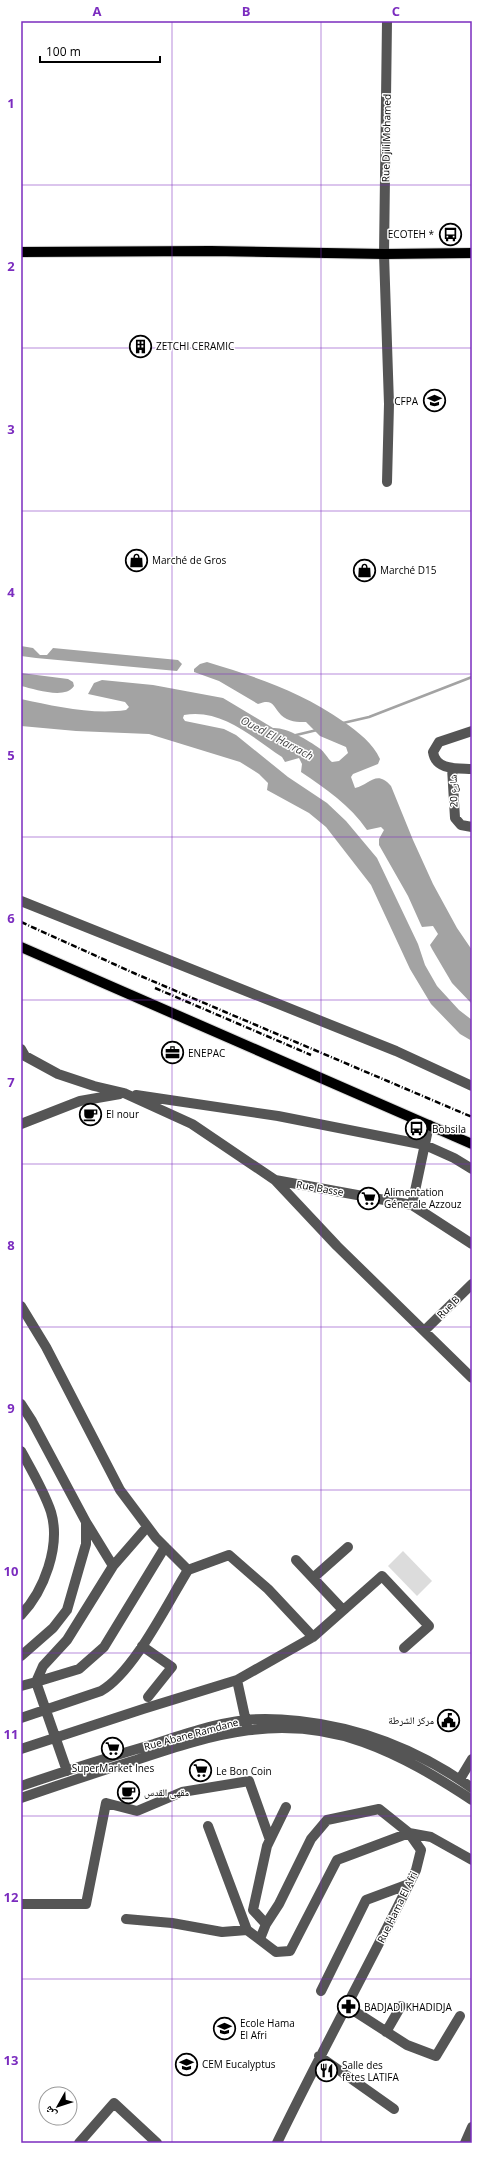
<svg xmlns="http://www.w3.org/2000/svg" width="493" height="2164" font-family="'Open Sans','Noto Naskh Arabic',sans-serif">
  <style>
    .green { fill: #dcdcdc }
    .water { fill: #a3a3a3 }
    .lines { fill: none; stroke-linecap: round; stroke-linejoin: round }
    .stream { stroke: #a3a3a3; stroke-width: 2.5 }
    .major-casing { stroke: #dbdbdb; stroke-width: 12 }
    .minor { stroke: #555; stroke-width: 10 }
    .major { stroke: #000; stroke-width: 10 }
    .rail { stroke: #000; stroke-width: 2.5; stroke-dasharray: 6 2 1 2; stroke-linecap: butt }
    .grid { fill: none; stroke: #7b2cbf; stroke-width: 1; stroke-opacity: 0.55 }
    .labels { text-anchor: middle; stroke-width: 3; stroke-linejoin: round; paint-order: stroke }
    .street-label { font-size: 10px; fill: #000; stroke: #fff }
    .poi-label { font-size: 10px; fill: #000; stroke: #fff; text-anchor: start }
    .water-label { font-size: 11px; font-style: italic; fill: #444; stroke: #fff }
    .neatline { fill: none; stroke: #7b2cbf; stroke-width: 1.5 }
    .grid-label { font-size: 13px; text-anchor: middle; font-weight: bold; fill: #7b2cbf }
  </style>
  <rect width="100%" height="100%" fill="#fff"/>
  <!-- green -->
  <path class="green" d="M 403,1551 L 432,1581 L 417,1596 L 388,1566 Z"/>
  <!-- water -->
  <path class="water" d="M 21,646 L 33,648 L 40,655 L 47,655 L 53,648 L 178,660 L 182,664 L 177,671 L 36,658 L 21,656 Z
    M 207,662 C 259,678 300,691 344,722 C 358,732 373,743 380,759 L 378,764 L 353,774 L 351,777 L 355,788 C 370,785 376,769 391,786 L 413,840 L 433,884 L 457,928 L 472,950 L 472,1004 L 452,983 L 432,949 L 430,945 L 438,934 L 433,926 L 422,927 L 421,925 L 408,896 L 379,845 L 379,839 L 384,830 L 381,827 L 367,830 C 350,805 326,789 301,772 L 302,764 L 299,758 L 285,762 L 282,757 C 253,738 222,708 184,715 L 183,718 L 185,721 L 224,729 L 236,735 L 288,777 L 327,803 L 346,821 L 377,858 L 418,944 L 425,965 L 437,986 L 459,1010 L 472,1020 L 472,1041 L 460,1034 L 431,1004 L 410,969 L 371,885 L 326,827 L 309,813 L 267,790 L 268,783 L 259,774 L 240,762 L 149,734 L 76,731 L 21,726 L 21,699 C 54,706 92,715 126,710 L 129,707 L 125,702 L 88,694 L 94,683 L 102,680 L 153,685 L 223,698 L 273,728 C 286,727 308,740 319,748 C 325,752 327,758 332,762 L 339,761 L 348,753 L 346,747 L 320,736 L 306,722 C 298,722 288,722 281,715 C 273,706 273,698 258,704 L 219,681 L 194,672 L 194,669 L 200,664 Z
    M 21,673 L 68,679 L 73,682 L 74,686 C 65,700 35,689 21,686 Z"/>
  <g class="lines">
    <!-- stream -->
    <path class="stream" d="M 343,723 L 369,717 L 472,677
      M 292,736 L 317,730"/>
    <defs>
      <path id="major" d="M 21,252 L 211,251 L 384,254 L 472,253
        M 21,947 L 472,1144"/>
    </defs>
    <!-- major casing -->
    <use href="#major" class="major-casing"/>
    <!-- minor -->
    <path class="minor" d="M 387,21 L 384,254 L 389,404 L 387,482
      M 472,731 L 439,742 L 433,752 C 436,771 458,768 472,769
      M 452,768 L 455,818 L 461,825 L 472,827
      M 21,901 L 396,1051 L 472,1086
      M 21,1049 L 25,1056 L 58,1074 L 94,1086 L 124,1093 L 192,1124 L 275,1180 L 337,1246 L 472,1378
      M 136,1095 L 278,1116 L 425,1145 L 454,1158 L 472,1169
      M 21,1124 L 80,1101 L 120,1094
      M 275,1180 L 412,1205 L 472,1244
      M 412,1205 L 429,1125
      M 21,1306 L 46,1347 L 120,1490 L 156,1538 L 188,1570 L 229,1555 L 268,1589 L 313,1637
      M 424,1331 L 472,1284
      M 21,1404 L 32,1421 L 86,1522 L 86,1544 L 67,1610 L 53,1628 L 21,1656
      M 21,1451 C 32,1471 44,1491 51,1512 C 61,1546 44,1591 21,1615
      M 296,1560 L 343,1610
      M 113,1566 L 147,1527
      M 313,1578 L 348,1547
      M 142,1646 L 172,1667 L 148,1697
      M 21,1686 L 36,1682 L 43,1666 L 67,1640 L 113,1566 L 86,1522
      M 21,1718 L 101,1691 C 134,1672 167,1604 188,1570
      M 247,1726 L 237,1680 L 313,1637 L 382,1576 L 429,1626 L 404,1648
      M 21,1749 L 143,1709 L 237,1680
      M 67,1771 L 36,1682 L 79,1669 L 104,1647 L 165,1547
      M 460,1779 L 472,1759
      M 21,1786 C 65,1771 109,1757 154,1744 C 184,1734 214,1724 245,1720 C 263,1718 281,1719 299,1721 C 363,1728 420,1751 472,1788
      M 21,1798 C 59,1785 97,1772 136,1760 C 214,1734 281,1713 363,1742 C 402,1756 437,1777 472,1800
      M 208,1826 L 247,1930
      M 21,1904 L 86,1904 L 106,1803 L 137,1811 L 182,1792 L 249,1781 L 270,1840
      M 126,1919 L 172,1923 L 222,1932 L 247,1930 L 276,1952 L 290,1951 L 337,1860 L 409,1833 L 431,1837 L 472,1860
      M 266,1924 L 253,1910 L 267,1846 L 286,1807
      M 260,1939 L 266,1924 L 279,1904 L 311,1839 L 327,1820 L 379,1809 L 409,1833 L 421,1850 L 416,1870 L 409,1884 C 366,1971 319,2056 277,2143
      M 321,1991 L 366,1900 L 409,1884
      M 348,2007 L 407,2045 L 436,2056 L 460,2016
      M 386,2032 L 401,2006
      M 319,2056 L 394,2109
      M 79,2143 L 114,2103 L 157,2143
      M 465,2143 L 472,2127"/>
    <!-- major -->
    <use href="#major" class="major"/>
    <!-- rail -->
    <path class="rail" d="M 21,922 L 136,974 L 472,1117
      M 155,988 L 311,1055"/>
  </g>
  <!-- grid -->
  <path class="grid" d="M 172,21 L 172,2143M 321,21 L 321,2143M 21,185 L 472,185M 21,348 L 472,348M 21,511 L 472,511M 21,674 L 472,674M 21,837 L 472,837M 21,1000 L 472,1000M 21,1164 L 472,1164M 21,1327 L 472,1327M 21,1490 L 472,1490M 21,1653 L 472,1653M 21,1816 L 472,1816M 21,1979 L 472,1979"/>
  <!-- icons -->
  <defs>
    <symbol id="bus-ring" viewBox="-11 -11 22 22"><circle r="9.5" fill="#fff" stroke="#000" stroke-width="1.5"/><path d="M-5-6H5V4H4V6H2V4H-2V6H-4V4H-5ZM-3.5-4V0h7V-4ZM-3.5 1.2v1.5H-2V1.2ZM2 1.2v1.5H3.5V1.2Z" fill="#000"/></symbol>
    <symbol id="building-ring" viewBox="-11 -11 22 22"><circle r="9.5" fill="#fff" stroke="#000" stroke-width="1.5"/><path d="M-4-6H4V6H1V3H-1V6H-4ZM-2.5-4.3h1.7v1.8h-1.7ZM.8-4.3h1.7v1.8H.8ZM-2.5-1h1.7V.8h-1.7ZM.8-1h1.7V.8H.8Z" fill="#000"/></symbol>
    <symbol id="university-ring" viewBox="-11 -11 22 22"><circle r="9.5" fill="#fff" stroke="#000" stroke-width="1.5"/><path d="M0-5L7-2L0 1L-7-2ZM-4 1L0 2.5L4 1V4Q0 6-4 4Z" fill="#000"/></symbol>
    <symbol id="shop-ring" viewBox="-11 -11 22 22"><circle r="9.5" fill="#fff" stroke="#000" stroke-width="1.5"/><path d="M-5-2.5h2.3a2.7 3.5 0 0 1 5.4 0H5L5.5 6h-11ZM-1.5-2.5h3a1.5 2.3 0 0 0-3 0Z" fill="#000"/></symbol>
    <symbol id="office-ring" viewBox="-11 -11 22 22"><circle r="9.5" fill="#fff" stroke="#000" stroke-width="1.5"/><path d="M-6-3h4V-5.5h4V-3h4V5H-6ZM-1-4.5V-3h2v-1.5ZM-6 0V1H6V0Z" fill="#000"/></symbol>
    <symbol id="cafe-ring" viewBox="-11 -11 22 22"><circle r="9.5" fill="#fff" stroke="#000" stroke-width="1.5"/><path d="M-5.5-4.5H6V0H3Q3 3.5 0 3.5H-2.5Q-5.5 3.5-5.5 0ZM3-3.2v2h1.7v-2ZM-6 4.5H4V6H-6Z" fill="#000"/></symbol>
    <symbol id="supermarket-ring" viewBox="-11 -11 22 22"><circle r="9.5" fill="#fff" stroke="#000" stroke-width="1.5"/><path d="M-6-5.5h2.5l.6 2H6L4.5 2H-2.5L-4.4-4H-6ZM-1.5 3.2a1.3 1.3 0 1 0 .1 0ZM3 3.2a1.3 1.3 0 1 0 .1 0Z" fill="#000"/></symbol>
    <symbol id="civic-ring" viewBox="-11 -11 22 22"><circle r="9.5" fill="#fff" stroke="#000" stroke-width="1.5"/><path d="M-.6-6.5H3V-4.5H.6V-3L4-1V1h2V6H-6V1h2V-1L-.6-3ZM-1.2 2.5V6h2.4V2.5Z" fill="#000"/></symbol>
    <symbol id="pharmacy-ring" viewBox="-11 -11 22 22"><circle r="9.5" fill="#fff" stroke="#000" stroke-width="1.5"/><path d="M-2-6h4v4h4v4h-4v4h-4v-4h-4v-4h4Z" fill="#000"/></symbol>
    <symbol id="school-ring" viewBox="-11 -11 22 22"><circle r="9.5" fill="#fff" stroke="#000" stroke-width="1.5"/><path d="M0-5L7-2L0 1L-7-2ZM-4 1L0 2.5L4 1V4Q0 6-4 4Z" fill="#000"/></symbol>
    <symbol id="restaurant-ring" viewBox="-11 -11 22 22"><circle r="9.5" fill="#fff" stroke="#000" stroke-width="1.5"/><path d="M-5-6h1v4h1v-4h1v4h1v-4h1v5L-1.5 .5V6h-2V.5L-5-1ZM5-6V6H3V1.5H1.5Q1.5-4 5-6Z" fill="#000"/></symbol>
  </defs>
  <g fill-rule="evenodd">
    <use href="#bus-ring" x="438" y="222" width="25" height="25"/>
    <use href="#building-ring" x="128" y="334" width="25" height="25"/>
    <use href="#university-ring" x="422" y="388" width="25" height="25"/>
    <use href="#shop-ring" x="124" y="548" width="25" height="25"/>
    <use href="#shop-ring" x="352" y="558" width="25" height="25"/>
    <use href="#office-ring" x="160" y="1040" width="25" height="25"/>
    <use href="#cafe-ring" x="78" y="1102" width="25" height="25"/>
    <use href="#bus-ring" x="404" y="1116" width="25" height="25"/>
    <use href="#supermarket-ring" x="356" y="1186" width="25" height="25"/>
    <use href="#civic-ring" x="436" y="1708" width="25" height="25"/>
    <use href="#supermarket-ring" x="100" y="1736" width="25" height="25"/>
    <use href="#supermarket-ring" x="188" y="1758" width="25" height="25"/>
    <use href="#cafe-ring" x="116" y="1780" width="25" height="25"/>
    <use href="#pharmacy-ring" x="336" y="1994" width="25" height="25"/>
    <use href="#school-ring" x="212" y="2016" width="25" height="25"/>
    <use href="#school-ring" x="174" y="2052" width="25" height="25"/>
    <use href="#restaurant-ring" x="314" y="2058" width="25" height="25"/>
  </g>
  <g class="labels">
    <!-- street labels -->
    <g class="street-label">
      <text transform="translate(386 138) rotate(-89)" y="4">Rue Djili Mohamed</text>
      <text transform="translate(453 791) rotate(-92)" y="4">شارع 20</text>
      <text transform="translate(320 1188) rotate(10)" y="4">Rue Basse</text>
      <text transform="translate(448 1307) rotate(-45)" y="4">Rue B</text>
      <text transform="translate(191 1734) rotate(-15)" y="4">Rue Abane Ramdane</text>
      <text transform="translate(397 1907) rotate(-64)" y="4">Rue Hama El Afri</text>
    </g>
    <!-- poi labels -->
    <g class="poi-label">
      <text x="434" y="238" text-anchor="end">ECOTEH *</text>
      <text x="156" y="350">ZETCHI CERAMIC</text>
      <text x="418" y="405" text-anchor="end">CFPA</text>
      <text x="152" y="564">Marché de Gros</text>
      <text x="380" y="574">Marché D15</text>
      <text x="188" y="1057">ENEPAC</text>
      <text x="106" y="1118">El nour</text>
      <text x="432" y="1133">Bobsila</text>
      <text x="384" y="1196">Alimentation<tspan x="384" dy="12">Génerale Azzouz</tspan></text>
      <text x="434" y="1724" text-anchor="end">مركز الشرطة</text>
      <text x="113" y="1772" text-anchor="middle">SuperMarket Ines</text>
      <text x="216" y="1775">Le Bon Coin</text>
      <text x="144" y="1796">مقهى القدس</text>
      <text x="364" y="2011">BADJADI KHADIDJA</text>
      <text x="240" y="2027">Ecole Hama<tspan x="240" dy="12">El Afri</tspan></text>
      <text x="202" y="2068">CEM Eucalyptus</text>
      <text x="342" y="2069">Salle des<tspan x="342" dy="12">fêtes LATIFA</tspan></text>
    </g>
    <!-- water labels -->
    <g class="water-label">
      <text transform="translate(277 738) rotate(28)" y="4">Oued El Harrach</text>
    </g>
  </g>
  <!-- border -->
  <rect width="493" height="2164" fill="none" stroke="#ffffff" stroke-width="44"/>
  <!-- north arrow -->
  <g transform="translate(58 2106) rotate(231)"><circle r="19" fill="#ffffff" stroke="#999999"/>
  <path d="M0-3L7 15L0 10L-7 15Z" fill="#000000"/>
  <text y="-6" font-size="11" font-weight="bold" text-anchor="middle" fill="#000000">ش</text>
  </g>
  <!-- scale -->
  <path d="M40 56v6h120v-6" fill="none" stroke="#000000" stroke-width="2"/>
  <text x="46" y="56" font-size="12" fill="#000000" stroke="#ffffff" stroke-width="3" paint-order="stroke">100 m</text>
  <rect x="22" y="22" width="449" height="2120" class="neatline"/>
  <g class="grid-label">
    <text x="97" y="16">A</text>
    <text x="246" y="16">B</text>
    <text x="396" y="16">C</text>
    <text x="11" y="108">1</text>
    <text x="11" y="271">2</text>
    <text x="11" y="434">3</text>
    <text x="11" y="597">4</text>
    <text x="11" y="760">5</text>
    <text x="11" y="923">6</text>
    <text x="11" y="1087">7</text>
    <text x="11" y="1250">8</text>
    <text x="11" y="1413">9</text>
    <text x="11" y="1576">10</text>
    <text x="11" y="1739">11</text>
    <text x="11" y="1902">12</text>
    <text x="11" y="2065">13</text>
  </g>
</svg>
